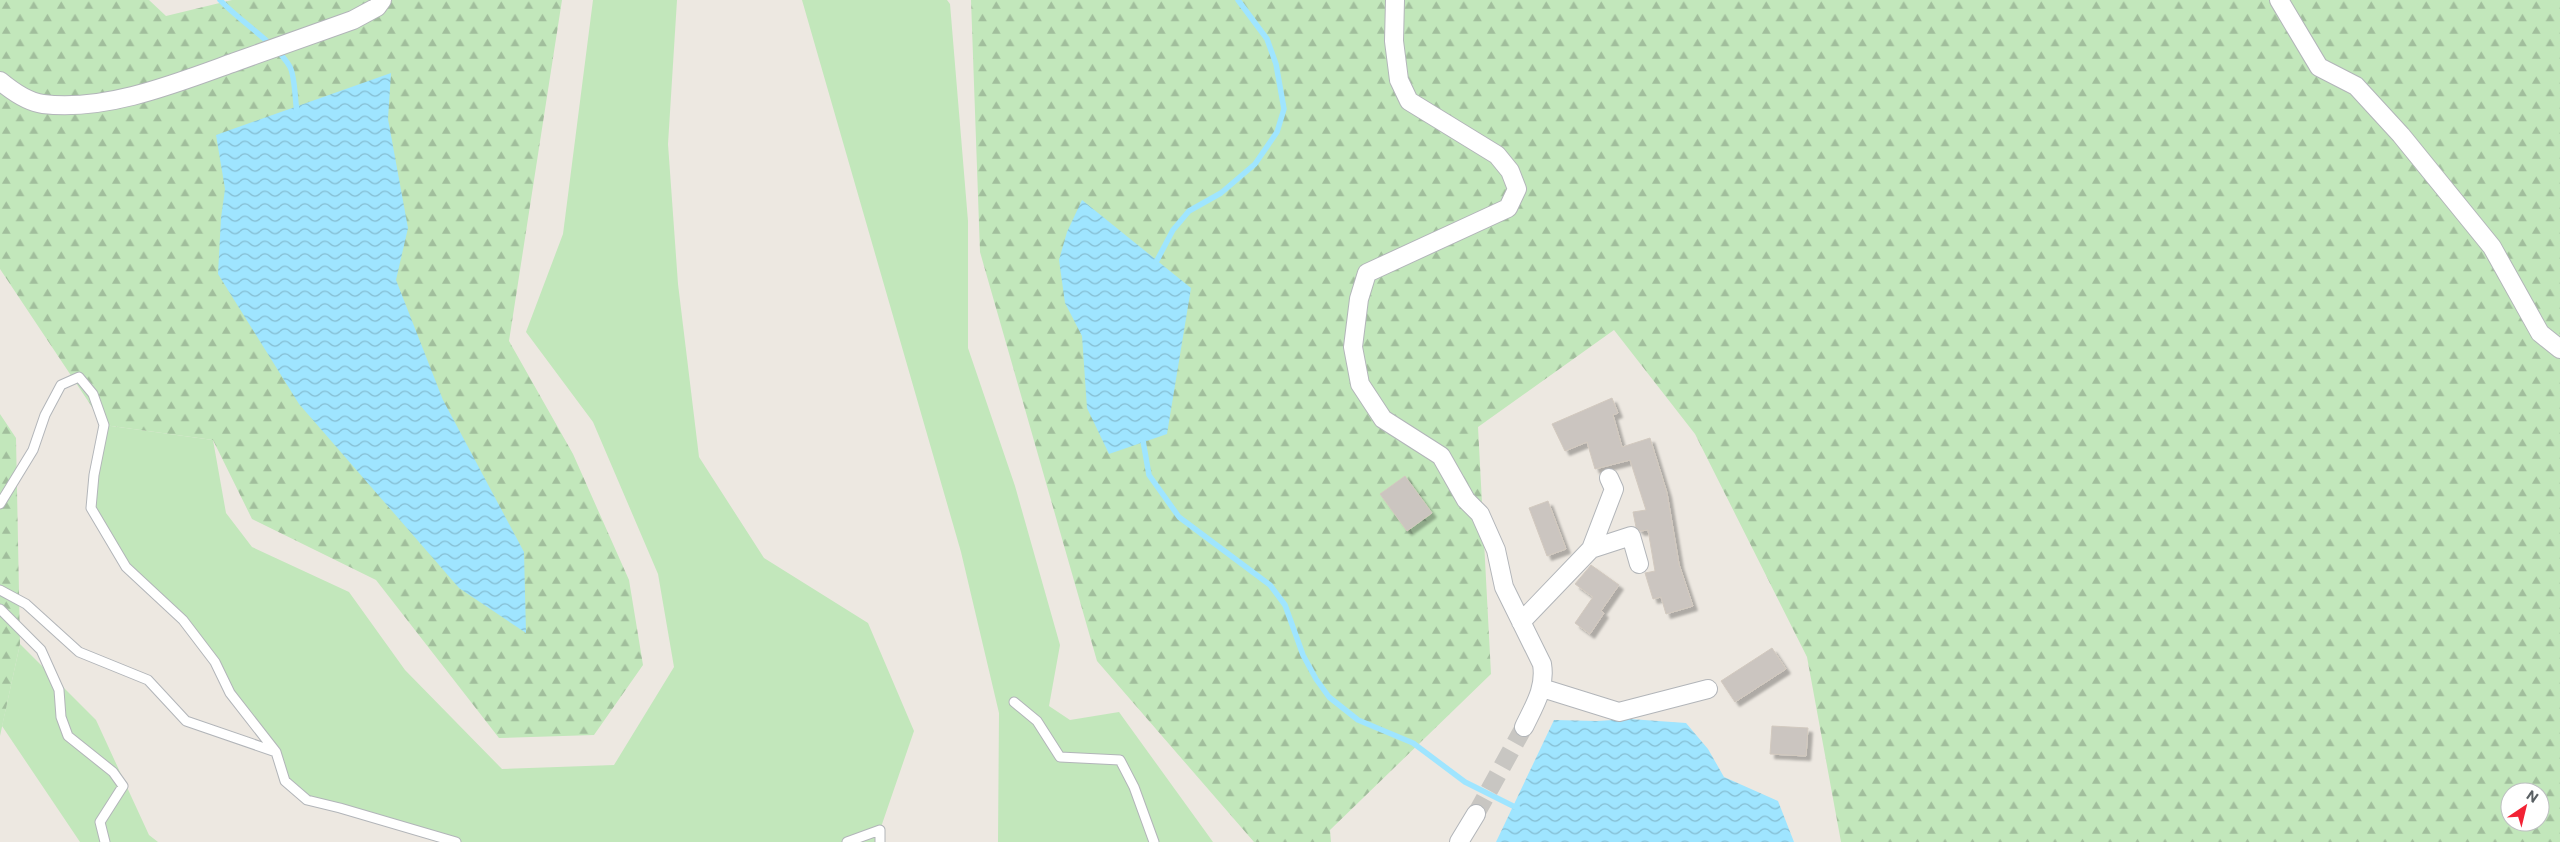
<svg xmlns="http://www.w3.org/2000/svg" width="2560" height="842" font-family="Commissioner,sans-serif">
  <style>
    .grass { fill: #c2e7bb }
    .forest { fill: url(#forest-firs); fill-rule: evenodd }
    .water { fill: url(#water-waves) }
    .lines { fill: none; stroke-linecap: round; stroke-linejoin: round }
    .stream { stroke: #9fe5ff; stroke-width: 5.5 }
    .building { fill: #cbc5c0; stroke: #d2c9bf; filter: url(#shadow) }
    .street-tunnel { stroke: #c8c6c2; stroke-width: 18; stroke-dasharray: 18 9; stroke-linecap: butt }
    .lane-casing { stroke: #b2b5b9; stroke-width: 11 }
    .street-casing { stroke: #b2b5b9; stroke-width: 20 }
    .lane { stroke: #fff; stroke-width: 9 }
    .street { stroke: #fff; stroke-width: 18 }
  </style>
  <defs>
    <pattern id="forest-firs" width="22" height="20" patternUnits="userSpaceOnUse" patternTransform="scale(1.25)"><rect width="22" height="20" fill="#c2e7bb"/><path d="M5 1l3.5 6h-7zM16 11l3.5 6h-7z" fill="#a1be9c"/></pattern>
    <pattern id="water-waves" width="16" height="10" patternUnits="userSpaceOnUse" patternTransform="scale(1.25)"><rect width="16" height="10" fill="#9fe5ff"/><path d="M0 5q4-4 8 0t8 0" fill="none" stroke="#85bdd2"/></pattern>
    <filter id="shadow"><feDropShadow dx="4.5" dy="4.5" stdDeviation="1" flood-color="#0004"/></filter>
  </defs>
  <rect width="100%" height="100%" fill="#ede8e1"/>
  <!-- grass -->
  <path class="grass" d="M 593,0 L 677,0 L 668,144 L 678,284 L 699,457 L 764,558 L 868,623 L 914,731 L 880,830 L 879,842 L 456,842 L 307,800 L 285,781 L 276,752 L 183,620 L 126,567 L 91,508 L 104,425 L 213,440 L 226,513 L 252,547 L 349,592 L 405,670 L 502,769 L 614,765 L 674,667 L 658,574 L 593,422 L 526,332 L 563,234 Z
    M 802,0 L 947,0 L 950,4 L 968,221 L 968,348 L 1015,486 L 1060,645 L 1049,706 L 1070,720 L 1119,712 L 1213,842 L 998,842 L 999,713 L 961,552 Z
    M 20,644 L 96,720 L 149,835 L 158,842 L 80,842 L 2,726 Z"/>
  <!-- forest -->
  <path class="forest" d="M 0,0 L 149,0 L 166,16 L 232,0 L 562,0 L 509,341 L 573,454 L 629,580 L 643,665 L 594,735 L 499,738 L 376,580 L 252,519 L 213,440 L 104,425 L 0,269 Z
    M 971,0 L 2560,0 L 2560,842 L 1841,842 L 1807,657 L 1695,434 L 1614,330 L 1478,427 L 1491,674 L 1330,830 L 1331,842 L 1254,842 L 1097,661 L 980,252 ZM 2510,792 L 2540,792 L 2540,822 L 2510,822 Z
    M 0,414 L 16,438 L 20,644 L 0,736 Z"/>
  <!-- water -->
  <path class="water" d="M 391,73 L 388,119 L 408,228 L 396,280 L 443,400 L 524,552 L 526,633 L 459,588 L 299,404 L 218,274 L 221,218 L 225,189 L 216,135 Z
    M 1082,200 L 1191,288 L 1167,434 L 1109,454 L 1087,408 L 1082,336 L 1065,303 L 1059,260 L 1067,232 Z
    M 1630,719 L 1686,723 L 1708,749 L 1724,777 L 1778,801 L 1794,842 L 1496,842 L 1554,720 L 1597,721 Z"/>
  <g class="lines">
    <!-- stream -->
    <path class="stream" d="M 220,0 C 239,21 277,44 290,67 C 295,76 295,101 297,112
      M 1154,266 L 1173,230 L 1189,211 L 1221,193 L 1255,164 L 1277,132 L 1284,109 L 1276,64 L 1267,39 L 1238,0
      M 1142,435 L 1149,475 L 1179,517 L 1270,585 L 1285,605 L 1303,655 L 1316,679 L 1329,697 L 1358,720 L 1413,743 L 1465,782 L 1519,809"/>
  </g>
  <!-- building -->
  <path class="building" d="M 1612,398 L 1618,413 L 1613,415 L 1622,447 L 1650,438 L 1667,493 L 1679,564 L 1693,606 L 1666,614 L 1661,597 L 1653,599 L 1645,573 L 1655,571 L 1648,530 L 1640,531 L 1636,527 L 1633,512 L 1646,510 L 1630,460 L 1595,469 L 1587,442 L 1565,451 L 1552,424 Z
    M 1405,476 L 1432,513 L 1407,531 L 1380,494 Z
    M 1548,501 L 1566,549 L 1547,556 L 1529,508 Z
    M 1591,565 L 1619,585 L 1601,611 L 1604,613 L 1590,634 L 1575,623 L 1593,597 L 1575,584 Z
    M 1772,648 L 1786,669 L 1735,702 L 1721,681 Z
    M 1772,726 L 1808,728 L 1806,756 L 1770,754 Z"/>
  <g class="lines">
    <!-- street-tunnel -->
    <path class="street-tunnel" d="M 1476,814 L 1524,727"/>
    <defs>
      <path id="lane" d="M 0,504 L 33,450 L 45,415 L 61,385 L 79,377 L 93,394 L 104,425 L 94,475 L 91,508 L 126,567 L 183,620 L 215,662 L 230,693 L 276,752
        M 0,590 L 26,604 L 79,652 L 148,680 L 186,721 L 276,752 L 285,781 L 307,800 L 340,808 L 456,842
        M 0,609 L 41,650 L 59,690 L 61,717 L 68,736 L 113,772 L 123,786 L 100,822 L 105,842
        M 1014,702 L 1037,721 L 1060,757 L 1120,760 L 1134,787 L 1154,842
        M 847,842 L 880,830 L 880,842"/>
      <path id="street" d="M 1395,0 L 1394,41 L 1399,80 L 1409,101 L 1497,155 L 1510,171 L 1517,189 L 1508,208 L 1367,273 L 1359,299 L 1353,347 L 1360,384 L 1383,419 L 1441,456 L 1466,500 L 1480,514 L 1496,550 L 1504,587 L 1542,664 C 1546,688 1534,706 1524,727
        M 2279,0 L 2319,67 L 2356,86 L 2401,135 L 2492,247 L 2540,333 L 2560,349
        M 0,81 C 12,91 27,102 43,104 C 105,112 177,83 235,62 C 275,48 314,34 353,20 L 377,7 L 382,0
        M 1591,549 L 1631,536 L 1639,564
        M 1521,622 L 1591,549 L 1614,489 L 1609,478
        M 1542,688 L 1619,712 L 1708,689
        M 1459,842 L 1476,814"/>
    </defs>
    <!-- lane casing -->
    <use href="#lane" class="lane-casing"/>
    <!-- street casing -->
    <use href="#street" class="street-casing"/>
    <!-- lane -->
    <use href="#lane" class="lane"/>
    <!-- street -->
    <use href="#street" class="street"/>
  </g>
  <!-- north arrow -->
  <g transform="translate(2525 807) rotate(35)"><circle r="24" fill="#ffffff" stroke="#bdbfc1"/>
  <path d="M0-4L9 19L0 12L-9 19Z" fill="#f22234"/>
  <text y="-8" font-size="14" font-weight="bold" text-anchor="middle" fill="#595f63">N</text>
  </g>
</svg>
